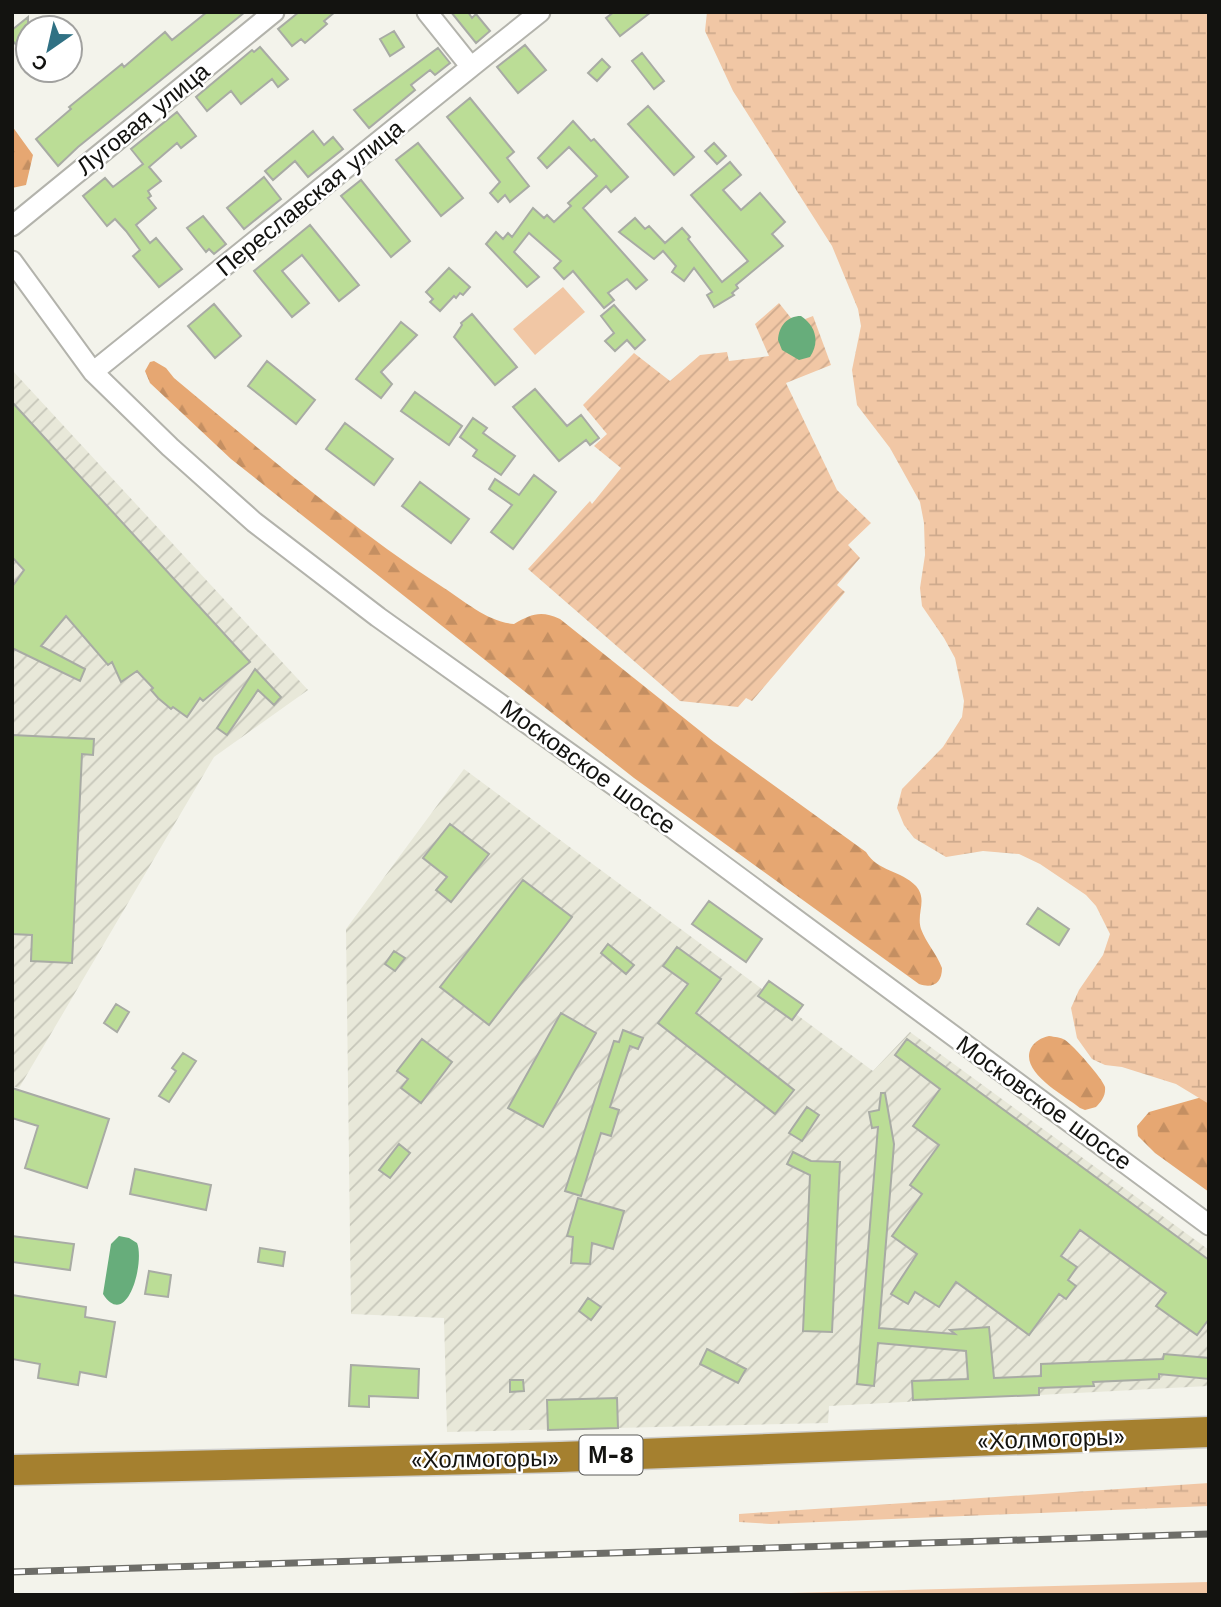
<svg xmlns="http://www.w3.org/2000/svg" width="1221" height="1607" font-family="'Work Sans',sans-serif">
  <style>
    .industrial { fill: url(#industrial-furrows) }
    .grass { fill: #f1c7a5 }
    .forest { fill: url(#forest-firs) }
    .wetland { fill: url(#wetland-marsh) }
    .garden { fill: url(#garden-furrows) }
    .water { fill: #67ad7b }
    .building { fill: #bbdd96; stroke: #a8aba4; stroke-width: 2 }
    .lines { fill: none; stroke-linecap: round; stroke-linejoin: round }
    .minor-casing { stroke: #b3b3ac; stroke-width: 23 }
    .highway-casing { stroke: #d0d0cf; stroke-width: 33 }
    .minor { stroke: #fff; stroke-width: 19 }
    .highway { stroke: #a5802f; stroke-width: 30 }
    .rail-casing { stroke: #6d6d68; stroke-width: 7 }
    .rail { stroke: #fff; stroke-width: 4.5; stroke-dasharray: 13; stroke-linecap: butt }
    .labels { text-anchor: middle; stroke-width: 5; stroke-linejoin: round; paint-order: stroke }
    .shield { fill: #fff; stroke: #5a5a58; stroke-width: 2 }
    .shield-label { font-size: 23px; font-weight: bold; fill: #131310 }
    .street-label { font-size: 24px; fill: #131310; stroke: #fff }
  </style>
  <defs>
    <pattern id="industrial-furrows" width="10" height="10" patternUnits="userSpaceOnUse" patternTransform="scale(1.75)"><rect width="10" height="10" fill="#e8e8d9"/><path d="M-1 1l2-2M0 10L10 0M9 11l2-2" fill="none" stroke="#c6c6b9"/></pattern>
    <pattern id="forest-firs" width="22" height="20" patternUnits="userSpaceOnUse" patternTransform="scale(1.75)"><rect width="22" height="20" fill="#e6a772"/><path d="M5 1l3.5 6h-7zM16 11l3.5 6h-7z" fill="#c48f62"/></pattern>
    <pattern id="wetland-marsh" width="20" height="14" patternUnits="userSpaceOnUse" patternTransform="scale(1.75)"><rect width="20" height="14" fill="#f1c7a5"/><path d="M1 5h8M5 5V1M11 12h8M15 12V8" fill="none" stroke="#ceaa8d"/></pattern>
    <pattern id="garden-furrows" width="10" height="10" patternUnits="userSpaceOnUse" patternTransform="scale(1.75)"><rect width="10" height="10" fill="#f1c7a5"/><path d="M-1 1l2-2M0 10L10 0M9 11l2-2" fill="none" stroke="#ceaa8d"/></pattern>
  </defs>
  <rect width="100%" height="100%" fill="#f3f3eb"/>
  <!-- industrial -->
  <path class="industrial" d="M 12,370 L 308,690 L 214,757 L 19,1088 L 12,1086 Z
    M 464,769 L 873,1071 L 910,1032 L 1209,1250 L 1208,1386 L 829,1406 L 828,1423 L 447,1432 L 444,1318 L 351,1314 L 346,929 Z"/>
  <!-- grass -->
  <path class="grass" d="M 563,287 L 585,312 L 535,355 L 513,329 Z
    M 1209,1582 L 1209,1595 L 713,1595 Z"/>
  <!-- forest -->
  <path class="forest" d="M 12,126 L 33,155 L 26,185 L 12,188 Z
    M 154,361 L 166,368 L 174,378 C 262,451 348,526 444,588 C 466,602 488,622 514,624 C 531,614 541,610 560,619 L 714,742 L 866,852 C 878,872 901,870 916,886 C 928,900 916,913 921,929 C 926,943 937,954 942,968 C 942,983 933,989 919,984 L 634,778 L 231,459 L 150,383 L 145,371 L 150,362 Z
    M 1049,1036 C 1055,1037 1060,1037 1065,1040 C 1073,1045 1103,1079 1105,1087 C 1106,1096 1101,1102 1096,1107 L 1085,1110 L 1080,1108 C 1064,1095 1019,1072 1031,1048 C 1035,1041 1041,1038 1049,1036 Z
    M 1209,1095 L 1209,1192 L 1155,1153 L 1138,1136 L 1137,1126 L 1149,1112 Z"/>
  <!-- wetland -->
  <path class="wetland" d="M 707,12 L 1209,12 L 1209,1104 L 1176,1084 L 1122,1067 L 1105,1065 L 1092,1059 L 1077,1038 L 1071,1008 L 1079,990 L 1103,955 L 1110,934 L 1096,906 L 1086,895 L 1040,864 L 1019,854 L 983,851 L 946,857 L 914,838 L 904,825 L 897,808 L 902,789 L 943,747 L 962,717 L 964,701 L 955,658 L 944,638 L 922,606 L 920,588 L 925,555 L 924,523 L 920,502 L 890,448 L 857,405 L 852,370 L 861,326 L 858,309 L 832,246 L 733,91 L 705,31 Z
    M 1209,1483 L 1209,1506 L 771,1524 L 739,1522 L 739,1514 Z"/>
  <!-- garden -->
  <path class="garden" d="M 779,303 L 795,323 L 813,316 L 831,365 L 786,383 L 837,490 L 871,523 L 848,545 L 860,558 L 837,585 L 845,592 L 752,701 L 746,698 L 738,707 L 680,701 L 528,569 L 590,501 L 592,504 L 621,468 L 594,446 L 607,434 L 583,405 L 634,353 L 670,381 L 700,355 L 727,352 L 729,361 L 769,356 L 755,324 Z"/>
  <!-- water -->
  <path class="water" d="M 801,316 C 816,326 820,342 810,357 L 799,360 L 782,350 L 778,340 C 779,326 787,316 801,316 Z
    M 119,1236 L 129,1238 L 137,1243 C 145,1262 127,1331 103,1294 L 111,1244 Z"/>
  <!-- building -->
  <path class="building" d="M 207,12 L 245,12 L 78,147 L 58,166 L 36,139 L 71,109 L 69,107 L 122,64 L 124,67 L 165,32 L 172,40 Z
    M 299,12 L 335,12 L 324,21 L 327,24 L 305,43 L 301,39 L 292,46 L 278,29 Z
    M 451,12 L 468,12 L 472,18 L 476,14 L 490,31 L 476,43 Z
    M 614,12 L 651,12 L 620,36 L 606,18 Z
    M 28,17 L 28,59 L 12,40 L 12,30 Z
    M 394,31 L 404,47 L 390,56 L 380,39 Z
    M 525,45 L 546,70 L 518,93 L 497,67 Z
    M 260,47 L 288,79 L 278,87 L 272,79 L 241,104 L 231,91 L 207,111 L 196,97 L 252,50 L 254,52 Z
    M 438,48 L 450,63 L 435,75 L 430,70 L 411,85 L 415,90 L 369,128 L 354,110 Z
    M 642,53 L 664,81 L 654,89 L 632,61 Z
    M 602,59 L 610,67 L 597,81 L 588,73 Z
    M 470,98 L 514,152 L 507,158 L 529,186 L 510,202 L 505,195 L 498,202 L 490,193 L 500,182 L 447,117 Z
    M 648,106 L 694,157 L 674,175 L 628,124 Z
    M 177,112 L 196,136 L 181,148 L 177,143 L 149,167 L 161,181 L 148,191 L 151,196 L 148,198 L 156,208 L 136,225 L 150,243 L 156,238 L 182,269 L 159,287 L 133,256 L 140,250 L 126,231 L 115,219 L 107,226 L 83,196 L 105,178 L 113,187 L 143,164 L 131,149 Z
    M 573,121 L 591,141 L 594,139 L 628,177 L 611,192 L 606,186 L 583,208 L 647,280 L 636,289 L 627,279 L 608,293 L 614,300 L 604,308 L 573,271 L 564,279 L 554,268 L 561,261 L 529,233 L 514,252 L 539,277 L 527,287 L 486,244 L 496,232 L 503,239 L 508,233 L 512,237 L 533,208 L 544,218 L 547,215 L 554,222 L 571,206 L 568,203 L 597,176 L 569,147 L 547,168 L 538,158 Z
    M 313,131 L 324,145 L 333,137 L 343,149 L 308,177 L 295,161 L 273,180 L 265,171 Z
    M 418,143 L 463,198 L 441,216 L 396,160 Z
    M 714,143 L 726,156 L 717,164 L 705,151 Z
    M 730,162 L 741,175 L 723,190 L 741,210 L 760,193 L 785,222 L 772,234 L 783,246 L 736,285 L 738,288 L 732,293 L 734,295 L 714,307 L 707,295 L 712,292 L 694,268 L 684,281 L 672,272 L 676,266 L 663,251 L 654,259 L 619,232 L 635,218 L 645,229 L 649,226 L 665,243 L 682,228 L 690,237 L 688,239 L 722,282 L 748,261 L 691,195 Z
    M 264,177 L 281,199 L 244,229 L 227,208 Z
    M 361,180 L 410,241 L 391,257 L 341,196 Z
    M 203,216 L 226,244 L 214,254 L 209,249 L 206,252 L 187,228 Z
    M 310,225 L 359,285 L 339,301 L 302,255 L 282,271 L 309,303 L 292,317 L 254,271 Z
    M 449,268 L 470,287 L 463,295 L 460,293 L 456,298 L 454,296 L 440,311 L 430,302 L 433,299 L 426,292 Z
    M 214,304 L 241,336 L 215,358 L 188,326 Z
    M 614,305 L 645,340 L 635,349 L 627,340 L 615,351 L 605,341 L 614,333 L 601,316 Z
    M 472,314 L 517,367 L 495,385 L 454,337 L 462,325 L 461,323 Z
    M 401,322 L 417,335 L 381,372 L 392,384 L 381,398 L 356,379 Z
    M 267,361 L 315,400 L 296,424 L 248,386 Z
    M 535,389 L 567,426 L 581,415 L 599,438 L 590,445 L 586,440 L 559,461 L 513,407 Z
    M 415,392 L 462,426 L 449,445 L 401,411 Z
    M 12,402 L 250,662 L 203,701 L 200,698 L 187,717 L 173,707 L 171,709 L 158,698 L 151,690 L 153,688 L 137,671 L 121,682 L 112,662 L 108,665 L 66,616 L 41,646 L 85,669 L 80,681 L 12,648 L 12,587 L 24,570 L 12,557 Z
    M 473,418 L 487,428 L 483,433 L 515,456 L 501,475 L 473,456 L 477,450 L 460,437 Z
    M 345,423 L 393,459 L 374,485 L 326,449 Z
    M 534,475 L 556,492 L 513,549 L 491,532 L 512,505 L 489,489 L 495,479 L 519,495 Z
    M 420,482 L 469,519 L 451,543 L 402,506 Z
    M 255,669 L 281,697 L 274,705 L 258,690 L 227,735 L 217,728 Z
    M 12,735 L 94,739 L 93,755 L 82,754 L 72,963 L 31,961 L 32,935 L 12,934 Z
    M 450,824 L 489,854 L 451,902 L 436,890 L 447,877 L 423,858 Z
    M 523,880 L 572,917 L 489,1025 L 440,987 Z
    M 709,901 L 762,939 L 746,962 L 692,924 Z
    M 1038,908 L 1069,929 L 1059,945 L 1027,924 Z
    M 608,944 L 634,965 L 626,974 L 601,953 Z
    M 677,947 L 721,979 L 696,1013 L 794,1090 L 775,1114 L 658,1023 L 688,984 L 663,966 Z
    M 394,951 L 405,958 L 395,971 L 385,964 Z
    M 769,981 L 803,1005 L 792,1020 L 758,996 Z
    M 116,1004 L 129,1012 L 117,1032 L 104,1023 Z
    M 561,1013 L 596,1033 L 543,1127 L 508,1108 Z
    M 623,1030 L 643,1038 L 638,1049 L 630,1046 L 610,1107 L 619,1110 L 611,1136 L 601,1133 L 581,1196 L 565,1191 L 614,1041 L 619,1042 Z
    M 422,1039 L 452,1062 L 421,1103 L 401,1088 L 408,1079 L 397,1071 Z
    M 907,1039 L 1209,1260 L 1209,1319 L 1197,1335 L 1156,1306 L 1166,1293 L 1080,1230 L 1061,1256 L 1077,1267 L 1068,1280 L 1076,1286 L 1066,1299 L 1059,1294 L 1029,1335 L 956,1282 L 939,1307 L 915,1292 L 908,1304 L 891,1294 L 917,1254 L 892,1236 L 922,1194 L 910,1185 L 939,1145 L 913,1126 L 940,1089 L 895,1055 Z
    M 183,1053 L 196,1061 L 169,1102 L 159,1096 L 176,1071 L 172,1068 Z
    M 12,1088 L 109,1119 L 87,1188 L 25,1168 L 38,1126 L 12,1118 Z
    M 881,1093 L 885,1093 L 894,1144 L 879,1328 L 955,1334 L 950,1330 L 989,1327 L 994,1378 L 1041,1376 L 1041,1364 L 1163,1359 L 1164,1354 L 1209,1358 L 1209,1379 L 1159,1374 L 1159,1379 L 1093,1382 L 1094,1386 L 1039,1388 L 1039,1395 L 913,1400 L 912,1381 L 968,1379 L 966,1351 L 878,1343 L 874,1386 L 857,1384 L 878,1127 L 872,1128 L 869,1112 L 879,1110 Z
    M 807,1107 L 819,1115 L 802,1141 L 789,1133 Z
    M 399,1144 L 410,1153 L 390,1178 L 379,1170 Z
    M 793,1152 L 811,1161 L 840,1162 L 832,1332 L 803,1331 L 810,1175 L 787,1164 Z
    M 135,1169 L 211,1185 L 206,1210 L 130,1194 Z
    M 578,1198 L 624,1211 L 613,1249 L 592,1243 L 590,1264 L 571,1263 L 573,1237 L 567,1236 Z
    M 12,1236 L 74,1244 L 70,1270 L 12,1262 Z
    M 260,1248 L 285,1252 L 283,1266 L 258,1262 Z
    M 149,1271 L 171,1275 L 168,1297 L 145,1294 Z
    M 12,1295 L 86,1307 L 85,1317 L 115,1322 L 106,1377 L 80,1372 L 78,1385 L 38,1378 L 40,1364 L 12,1359 Z
    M 588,1298 L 601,1307 L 591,1320 L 579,1311 Z
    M 707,1349 L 746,1369 L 738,1383 L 700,1364 Z
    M 351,1365 L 419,1369 L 418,1398 L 369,1396 L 369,1407 L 349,1406 Z
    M 510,1380 L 523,1380 L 524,1391 L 510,1392 Z
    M 617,1398 L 618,1428 L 548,1430 L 547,1400 Z"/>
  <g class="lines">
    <defs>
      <path id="minor" d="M 471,67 L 540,12
        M 12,226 L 274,12
        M 12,261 L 93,372 L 170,447 L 254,522 L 378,617 L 632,798 L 1209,1225
        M 93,372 L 471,67 L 427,12"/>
      <path id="highway" d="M 12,1470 L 560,1457 L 1209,1432"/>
    </defs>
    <!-- minor casing -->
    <use href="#minor" class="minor-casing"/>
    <!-- highway casing -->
    <use href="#highway" class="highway-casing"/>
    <!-- minor -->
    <use href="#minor" class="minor"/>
    <!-- highway -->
    <use href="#highway" class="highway"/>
    <defs>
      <path id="rail" d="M 12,1572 L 1209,1534"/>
    </defs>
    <!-- rail casing -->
    <use href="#rail" class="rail-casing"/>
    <!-- rail -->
    <use href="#rail" class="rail"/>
  </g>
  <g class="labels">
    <!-- shield labels -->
    <rect class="shield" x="579.5" y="1435.5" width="63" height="39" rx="5"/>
    <g class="shield-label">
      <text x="611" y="1463">М-8</text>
    </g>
    <!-- street labels -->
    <g class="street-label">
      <text transform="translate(143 119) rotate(-39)" y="8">Луговая улица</text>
      <text transform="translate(310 198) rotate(-39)" y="8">Переславская улица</text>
      <text transform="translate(588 767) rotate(36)" y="8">Московское шоссе</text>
      <text transform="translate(1044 1103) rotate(36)" y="8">Московское шоссе</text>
      <text transform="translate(1051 1439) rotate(-2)" y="8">«Холмогоры»</text>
      <text transform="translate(485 1459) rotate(-1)" y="8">«Холмогоры»</text>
    </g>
  </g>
  <!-- border -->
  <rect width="1221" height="1607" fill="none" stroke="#131310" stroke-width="28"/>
  <!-- north arrow -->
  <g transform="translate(49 49) rotate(214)"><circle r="33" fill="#ffffff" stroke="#a1a19f" stroke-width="2"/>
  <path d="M0-5L12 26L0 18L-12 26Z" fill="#307184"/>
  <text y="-10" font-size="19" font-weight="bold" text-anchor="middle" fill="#131310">С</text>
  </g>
</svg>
